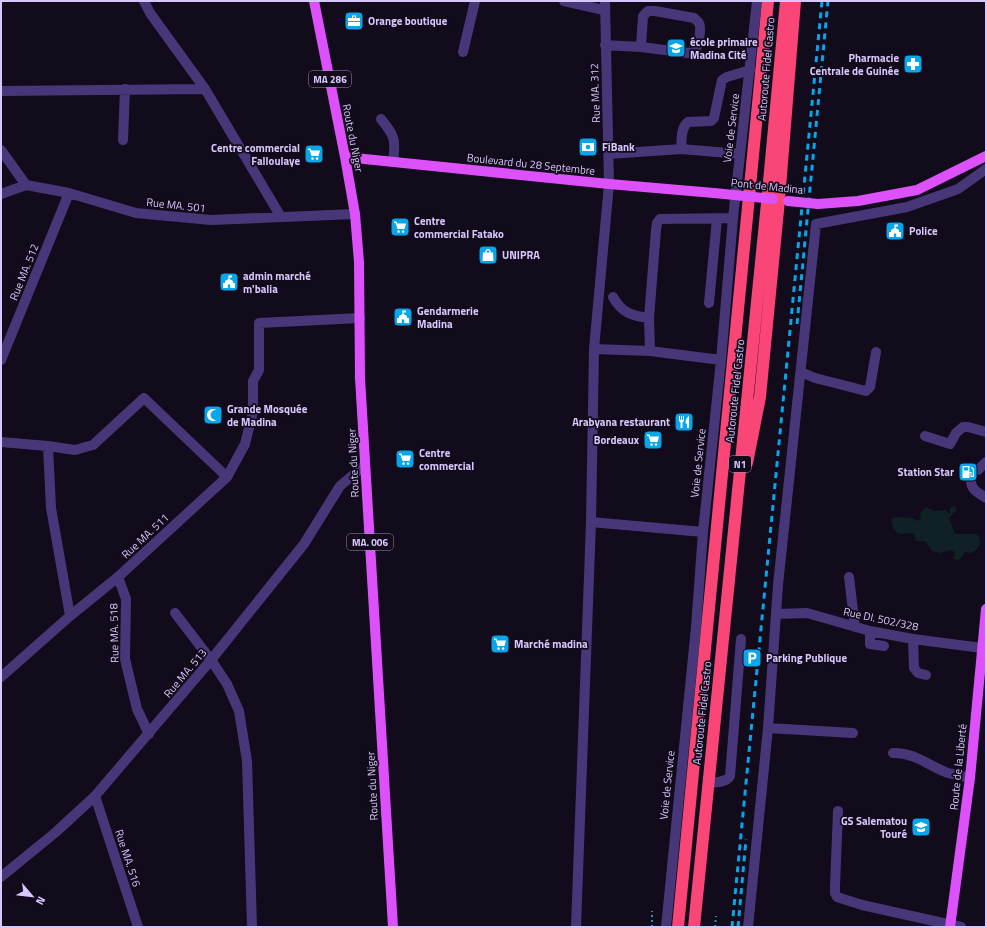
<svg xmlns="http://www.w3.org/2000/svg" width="987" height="928" font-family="'Titillium Web',sans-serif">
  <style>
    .green { fill: #0f2124 }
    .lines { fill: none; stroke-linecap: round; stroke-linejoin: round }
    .path { stroke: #2f97a9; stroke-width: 2; stroke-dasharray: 2 3; stroke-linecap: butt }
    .minor { stroke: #473779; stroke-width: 10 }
    .major { stroke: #dd51fa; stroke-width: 10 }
    .highway { stroke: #fa4577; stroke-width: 12 }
    .rail { stroke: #07a5ea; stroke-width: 3; stroke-dasharray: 6 5; stroke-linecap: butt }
    .major-bridge { stroke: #dd51fa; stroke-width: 10 }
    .labels { text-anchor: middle; stroke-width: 3.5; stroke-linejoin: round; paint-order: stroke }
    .shield { fill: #110b1b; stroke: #9c8fb9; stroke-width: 1 }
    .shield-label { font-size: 10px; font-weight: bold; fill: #d8c7fd }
    .poi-label { font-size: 11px; font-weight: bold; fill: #d8c7fd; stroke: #110b1b; text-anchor: start }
    .street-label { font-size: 11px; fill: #d8c7fd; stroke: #110b1b }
  </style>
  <rect width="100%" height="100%" fill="#110b1b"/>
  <!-- green -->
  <path class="green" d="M 953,506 L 956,507 L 956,511 L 949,518 L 955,534 L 977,534 L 979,536 L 980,544 L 976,550 L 970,553 L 965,552 L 959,560 L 953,559 L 955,552 L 951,550 L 941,553 L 932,551 L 925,541 L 916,541 L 913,533 L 899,534 C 893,530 891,525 892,518 C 899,517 906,517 913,518 L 918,521 L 921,519 L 920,513 L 926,507 L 935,511 L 945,510 L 950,514 L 950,508 Z"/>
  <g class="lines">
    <!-- path -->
    <path class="path" d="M 652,927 L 652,911
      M 715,927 L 716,916"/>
    <!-- minor -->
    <path class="minor" d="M 144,1 L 150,13 L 205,89 L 281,217
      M 564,1 L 604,10
      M 605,45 L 641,47 L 688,53 L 694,52 C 698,47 702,29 699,23 C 698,21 695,19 694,18 L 655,11 L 648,11 L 643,16 L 641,47
      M 463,52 L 475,1
      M 1,91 L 205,89
      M 381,119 C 395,136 396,140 393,162
      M 123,140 L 125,89
      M 681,149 C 682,141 680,128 688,122 L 711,121 L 714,118 L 722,80 L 727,77 L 750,70
      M 1,150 L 26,185
      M 609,154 L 681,149 L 740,154
      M 1,194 L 26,185 L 69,193 L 136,213 L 211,220 L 355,214
      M 613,297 C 622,313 632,316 649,318
      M 709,303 L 717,219
      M 594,349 L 650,351 L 721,360
      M 650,351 L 649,318 L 656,230 L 657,223 L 660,219 L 733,218
      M 1,360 L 69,193
      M 801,372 L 815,378 L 866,391 L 870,387 L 876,352
      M 925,436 L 950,444 L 956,433 L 963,427 L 968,427 L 986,432
      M 1,442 L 48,446 L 75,450 L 93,445 L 144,398 L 227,477
      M 48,446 L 51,508 L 70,616
      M 978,470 L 986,462
      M 971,482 C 972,491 979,493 986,498
      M 591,522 L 703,532
      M 118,577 L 126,599 L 125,659 L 137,709 L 149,734
      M 849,577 L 855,627
      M 175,613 L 211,660 L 227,684 L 239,711 L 247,761 L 252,927
      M 776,614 L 807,613 L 870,631 L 913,639 L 982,648
      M 870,631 L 870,644 L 884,646
      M 913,639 L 914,668 L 918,673 L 926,675
      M 1,677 L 70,616 L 118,577 L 227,477 L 245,444 L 253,412 L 253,381 L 259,370 L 259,323 L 360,318
      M 768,728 L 853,733
      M 893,753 C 914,752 929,766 948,773 C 955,775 963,776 970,778
      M 708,783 C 715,782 726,783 730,776 L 741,639
      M 95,796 L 138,927
      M 838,811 L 835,886 L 835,893 L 837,897 L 862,905 L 961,927
      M 1,877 L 56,832 L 95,796 L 211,660 L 304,544 L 340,486 L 365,465
      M 576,927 L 591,522 L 594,349 L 609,184 L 605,1
      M 666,927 L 696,627 L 703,532 L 721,360 L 733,218 L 757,1
      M 748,927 L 768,728 L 778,585 L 816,224 L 907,207 L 958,189 L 986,169"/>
    <!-- major -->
    <path class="major" d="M 314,1 L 345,157 L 355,214 L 359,262 L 360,378 L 393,927
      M 345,157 L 609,184 L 714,193
      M 818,204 L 858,201 L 917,190 L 986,156
      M 950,927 L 970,778 L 986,609"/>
    <!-- highway -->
    <path class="highway" d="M 747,463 L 760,397 L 779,200 L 795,1
      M 678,927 L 768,1
      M 694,927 L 767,203 L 786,1"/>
    <!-- rail -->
    <path class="rail" d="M 797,324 L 828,1
      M 732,927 L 822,1
      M 738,927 L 746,839"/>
    <!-- major-bridge -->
    <path class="major-bridge" d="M 714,193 L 773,199
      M 788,201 L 818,204"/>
  </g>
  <!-- icons -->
  <defs>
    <symbol id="office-square" viewBox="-11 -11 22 22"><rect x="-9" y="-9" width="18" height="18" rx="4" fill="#07a5ea" stroke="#110b1b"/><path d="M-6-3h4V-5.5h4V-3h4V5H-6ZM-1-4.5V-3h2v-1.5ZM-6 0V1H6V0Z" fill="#fff"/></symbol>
    <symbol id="school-square" viewBox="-11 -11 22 22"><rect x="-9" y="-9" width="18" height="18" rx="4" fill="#07a5ea" stroke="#110b1b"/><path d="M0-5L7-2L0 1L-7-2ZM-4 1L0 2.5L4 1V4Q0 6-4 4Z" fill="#fff"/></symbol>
    <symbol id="pharmacy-square" viewBox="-11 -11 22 22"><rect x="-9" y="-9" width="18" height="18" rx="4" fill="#07a5ea" stroke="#110b1b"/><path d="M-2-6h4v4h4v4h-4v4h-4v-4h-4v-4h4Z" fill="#fff"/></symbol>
    <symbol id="bank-square" viewBox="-11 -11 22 22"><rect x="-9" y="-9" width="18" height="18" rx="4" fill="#07a5ea" stroke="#110b1b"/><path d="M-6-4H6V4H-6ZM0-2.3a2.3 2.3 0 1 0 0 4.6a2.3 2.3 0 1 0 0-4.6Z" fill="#fff"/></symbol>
    <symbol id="supermarket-square" viewBox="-11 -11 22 22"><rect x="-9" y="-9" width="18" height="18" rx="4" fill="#07a5ea" stroke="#110b1b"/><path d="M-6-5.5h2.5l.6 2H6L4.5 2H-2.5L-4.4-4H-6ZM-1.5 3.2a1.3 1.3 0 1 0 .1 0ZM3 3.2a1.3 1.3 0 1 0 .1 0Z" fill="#fff"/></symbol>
    <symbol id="civic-square" viewBox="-11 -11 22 22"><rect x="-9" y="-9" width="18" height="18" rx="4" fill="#07a5ea" stroke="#110b1b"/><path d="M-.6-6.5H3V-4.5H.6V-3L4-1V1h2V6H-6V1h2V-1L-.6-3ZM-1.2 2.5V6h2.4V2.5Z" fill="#fff"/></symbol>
    <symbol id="shop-square" viewBox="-11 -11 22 22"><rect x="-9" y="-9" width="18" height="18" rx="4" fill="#07a5ea" stroke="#110b1b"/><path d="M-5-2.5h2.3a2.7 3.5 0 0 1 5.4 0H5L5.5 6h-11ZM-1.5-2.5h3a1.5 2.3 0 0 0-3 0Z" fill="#fff"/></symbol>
    <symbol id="mosque-square" viewBox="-11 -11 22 22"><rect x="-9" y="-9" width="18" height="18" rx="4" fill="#07a5ea" stroke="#110b1b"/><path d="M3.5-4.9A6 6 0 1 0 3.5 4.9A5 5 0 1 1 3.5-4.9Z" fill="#fff"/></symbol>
    <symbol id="restaurant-square" viewBox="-11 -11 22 22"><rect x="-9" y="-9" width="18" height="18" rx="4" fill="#07a5ea" stroke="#110b1b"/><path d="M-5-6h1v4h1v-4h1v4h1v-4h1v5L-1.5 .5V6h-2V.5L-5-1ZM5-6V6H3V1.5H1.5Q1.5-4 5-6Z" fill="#fff"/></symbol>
    <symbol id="fuel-square" viewBox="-11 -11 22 22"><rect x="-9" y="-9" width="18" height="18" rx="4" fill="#07a5ea" stroke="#110b1b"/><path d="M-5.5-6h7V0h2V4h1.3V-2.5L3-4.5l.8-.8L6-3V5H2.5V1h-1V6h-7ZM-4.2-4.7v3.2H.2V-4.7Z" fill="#fff"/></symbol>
    <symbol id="parking-square" viewBox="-11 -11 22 22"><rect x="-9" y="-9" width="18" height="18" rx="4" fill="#07a5ea" stroke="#110b1b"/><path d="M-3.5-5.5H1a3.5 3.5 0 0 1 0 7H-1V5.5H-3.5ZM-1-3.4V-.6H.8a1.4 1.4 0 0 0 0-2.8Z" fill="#fff"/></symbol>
  </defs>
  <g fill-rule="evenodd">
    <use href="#office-square" x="343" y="10" width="22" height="22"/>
    <use href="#school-square" x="665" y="37" width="22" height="22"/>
    <use href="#pharmacy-square" x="902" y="53" width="22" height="22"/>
    <use href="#bank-square" x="577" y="136" width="22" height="22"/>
    <use href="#supermarket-square" x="303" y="143" width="22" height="22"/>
    <use href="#supermarket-square" x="389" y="216" width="22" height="22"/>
    <use href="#civic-square" x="884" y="220" width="22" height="22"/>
    <use href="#shop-square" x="477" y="244" width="22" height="22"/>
    <use href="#civic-square" x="218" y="271" width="22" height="22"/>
    <use href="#civic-square" x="392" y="306" width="22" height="22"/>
    <use href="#mosque-square" x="202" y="404" width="22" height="22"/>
    <use href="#restaurant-square" x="673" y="411" width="22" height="22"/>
    <use href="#supermarket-square" x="642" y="429" width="22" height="22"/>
    <use href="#supermarket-square" x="394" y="448" width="22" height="22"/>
    <use href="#fuel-square" x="957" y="461" width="22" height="22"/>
    <use href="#supermarket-square" x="489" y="633" width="22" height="22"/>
    <use href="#parking-square" x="741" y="647" width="22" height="22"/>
    <use href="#school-square" x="910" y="816" width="22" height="22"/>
  </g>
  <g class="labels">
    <!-- shield labels -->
    <g class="shield">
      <rect x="309" y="71" width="42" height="16" rx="3"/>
      <rect x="729" y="456" width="22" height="16" rx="3"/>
      <rect x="347" y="534" width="46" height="16" rx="3"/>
    </g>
    <g class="shield-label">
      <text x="330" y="83">MA 286</text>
      <text x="740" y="468">N1</text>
      <text x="370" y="546">MA. 006</text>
    </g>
    <!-- poi labels -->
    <g class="poi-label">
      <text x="368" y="25">Orange boutique</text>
      <text x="690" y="46">école primaire<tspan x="690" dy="13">Madina Cité</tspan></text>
      <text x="899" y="62" text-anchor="end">Pharmacie<tspan x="899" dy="13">Centrale de Guinée</tspan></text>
      <text x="602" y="151">FiBank</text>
      <text x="300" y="152" text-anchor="end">Centre commercial<tspan x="300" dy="13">Falloulaye</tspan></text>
      <text x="414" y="225">Centre<tspan x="414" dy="13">commercial Fatako</tspan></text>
      <text x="909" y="235">Police</text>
      <text x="502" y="259">UNIPRA</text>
      <text x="243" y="280">admin marché<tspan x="243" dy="13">m'balia</tspan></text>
      <text x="417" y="315">Gendarmerie<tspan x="417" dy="13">Madina</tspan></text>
      <text x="227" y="413">Grande Mosquée<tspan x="227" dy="13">de Madina</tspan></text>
      <text x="670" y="426" text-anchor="end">Arabyana restaurant</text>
      <text x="639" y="444" text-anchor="end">Bordeaux</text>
      <text x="419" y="457">Centre<tspan x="419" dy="13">commercial</tspan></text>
      <text x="954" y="476" text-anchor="end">Station Star</text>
      <text x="514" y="648">Marché madina</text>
      <text x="766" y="662">Parking Publique</text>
      <text x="907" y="825" text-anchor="end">GS Salematou<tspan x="907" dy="13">Touré</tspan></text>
    </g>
    <!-- street labels -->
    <g class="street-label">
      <text transform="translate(766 69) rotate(-85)" y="4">Autoroute Fidel Castro</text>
      <text transform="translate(595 93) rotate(-92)" y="4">Rue MA. 312</text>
      <text transform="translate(731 128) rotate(-83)" y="4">Voie de Service</text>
      <text transform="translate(353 138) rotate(79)" y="4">Route du Niger</text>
      <text transform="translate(531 164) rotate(6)" y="4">Boulevard du 28 Septembre</text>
      <text transform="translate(767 186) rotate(6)" y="4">Pont de Madina</text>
      <text transform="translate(176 205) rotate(6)" y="4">Rue MA. 501</text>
      <text transform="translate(24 272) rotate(-68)" y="4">Rue MA. 512</text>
      <text transform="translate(735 391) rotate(-84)" y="4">Autoroute Fidel Castro</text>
      <text transform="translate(353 463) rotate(-93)" y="4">Route du Niger</text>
      <text transform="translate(698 463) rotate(-84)" y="4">Voie de Service</text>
      <text transform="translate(145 536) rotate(-43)" y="4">Rue MA. 511</text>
      <text transform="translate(881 619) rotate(12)" y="4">Rue DI. 502/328</text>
      <text transform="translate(114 633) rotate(-91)" y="4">Rue MA. 518</text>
      <text transform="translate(185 673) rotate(-50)" y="4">Rue MA. 513</text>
      <text transform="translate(702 713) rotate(-84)" y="4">Autoroute Fidel Castro</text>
      <text transform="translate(958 767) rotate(-84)" y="4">Route de la Liberté</text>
      <text transform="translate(667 785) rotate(-84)" y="4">Voie de Service</text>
      <text transform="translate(372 786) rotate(-93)" y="4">Route du Niger</text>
      <text transform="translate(128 858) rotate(72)" y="4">Rue MA. 516</text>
    </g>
  </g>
  <!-- border -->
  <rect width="987" height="928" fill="none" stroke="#d8c7fd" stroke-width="4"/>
  <!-- north arrow -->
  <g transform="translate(32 896) rotate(118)" stroke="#110b1b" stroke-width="3" paint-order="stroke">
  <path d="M0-3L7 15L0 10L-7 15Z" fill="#d8c7fd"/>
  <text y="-6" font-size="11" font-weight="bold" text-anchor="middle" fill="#d8c7fd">N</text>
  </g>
</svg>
